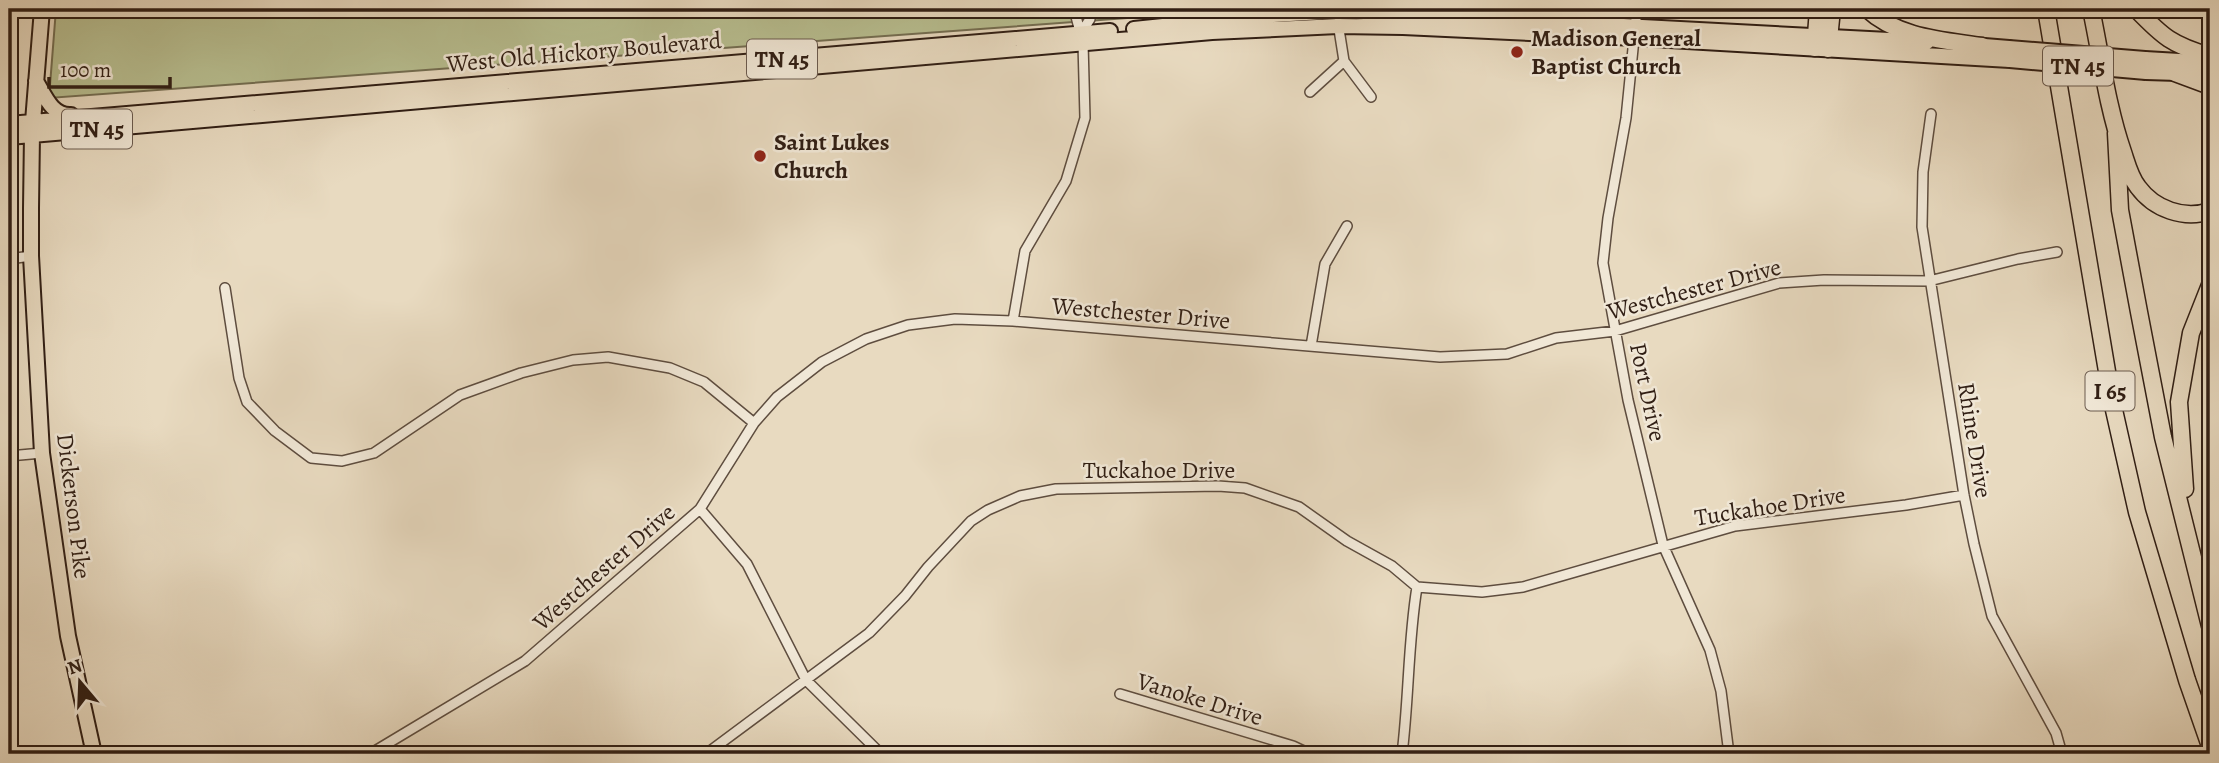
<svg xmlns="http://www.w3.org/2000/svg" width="2219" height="763" font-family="Alegreya,serif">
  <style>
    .green { fill: #b8bf91; stroke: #746e52; stroke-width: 2 }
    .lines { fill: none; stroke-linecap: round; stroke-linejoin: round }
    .minor-casing { stroke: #5e4d3f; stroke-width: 12 }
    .primary-casing { stroke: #301e14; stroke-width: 18 }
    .motorway-casing { stroke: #301e14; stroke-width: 19 }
    .minor { stroke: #f0e7d6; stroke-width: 9 }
    .primary { stroke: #e8dac0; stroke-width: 14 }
    .motorway { stroke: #e8dac0; stroke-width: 16 }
    .primary-bridge-casing { stroke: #301e14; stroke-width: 18; stroke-linecap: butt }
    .primary-bridge { stroke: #e8dac0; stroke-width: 14 }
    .poi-dot { fill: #8f2418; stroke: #f0e7d6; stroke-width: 2.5 }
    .labels { text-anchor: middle; stroke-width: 5; stroke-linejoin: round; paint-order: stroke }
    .shield { fill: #f0e7d6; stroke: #6a5a4e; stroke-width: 2 }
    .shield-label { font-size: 23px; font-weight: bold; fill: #301e14 }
    .poi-label { font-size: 24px; font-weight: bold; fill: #301e14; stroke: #f0e7d6; text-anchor: start }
    .street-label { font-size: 24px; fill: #301e14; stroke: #f0e7d6 }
  </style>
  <rect width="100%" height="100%" fill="#e8dac0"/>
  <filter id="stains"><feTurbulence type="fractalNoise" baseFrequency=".00286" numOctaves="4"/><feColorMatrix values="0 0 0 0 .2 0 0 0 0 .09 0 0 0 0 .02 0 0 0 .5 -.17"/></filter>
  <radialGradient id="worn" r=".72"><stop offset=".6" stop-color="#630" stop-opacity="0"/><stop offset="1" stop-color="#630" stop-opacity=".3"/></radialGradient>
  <!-- green -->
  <path class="green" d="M 56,9 L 1249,9 L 49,98 Z"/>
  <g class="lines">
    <defs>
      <path id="minor" d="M 1637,9 L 1626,118 L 1608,218 L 1603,263 L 1628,400 L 1663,545 L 1710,650 L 1721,691 L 1729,754
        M 2203,9 L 2210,15
        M 1338,23 L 1344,61 L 1371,97
        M 1081,33 L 1090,19 L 1089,9
        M 1310,92 L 1344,61
        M 1931,114 L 1923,172 L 1922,227 L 1964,495 L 1974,544 L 1992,616 L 2056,733 L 2062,754
        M 9,259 L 31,256
        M 225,288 L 239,378 L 247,402 L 275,431 L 311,458 L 342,461 L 374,453 L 460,395 L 521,373 L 573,360 L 608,357 L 670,368 L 704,382 L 754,423
        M 1013,321 L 1025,251 L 1066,181 L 1085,118 L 1083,43 L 1074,9
        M 1311,346 L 1325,264 L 1347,226
        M 9,456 L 42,453
        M 700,509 L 747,564 L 806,680 L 881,754
        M 1120,694 L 1293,746 L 1310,754
        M 370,754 L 525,661 L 700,509 L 754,423 L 777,397 L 822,362 L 866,339 L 908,325 L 955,319 L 1013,321 L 1440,357 L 1507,354 L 1556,338 L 1615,331 L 1779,283 L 1824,280 L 1929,281 L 2018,259 L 2057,252
        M 706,754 L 869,633 L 905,596 L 928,567 L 971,521 L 988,510 L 1020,496 L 1056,489 L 1218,486 L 1245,488 L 1299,507 L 1347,541 L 1392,566 L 1417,587 L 1482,592 L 1523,587 L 1735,526 L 1906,505 L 1964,495
        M 1402,754 C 1409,698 1408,642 1417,587"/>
      <path id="primary" d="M 42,9 L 32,134 L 31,208 L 31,256 L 42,453 L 68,636 L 94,754
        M 1134,29 L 1260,16 L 1338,11 L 1927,42
        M 1972,45 L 2009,48
        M 2145,59 L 2196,62 L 2210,61
        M 2146,72 L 2210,74
        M 36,81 C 45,96 52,116 71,115
        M 9,124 L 1110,31
        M 9,137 L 1212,32 L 1338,26 L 1403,27 L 1635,38 L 2010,60"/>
      <path id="motorway" d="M 1867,9 C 1898,38 1943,40 1982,46
        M 2046,9 L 2112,401 L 2137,512 L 2187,680 L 2210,746
        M 2091,9 C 2101,56 2107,106 2123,152 C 2127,164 2130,177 2138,187 C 2154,209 2184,220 2210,211
        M 2136,9 C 2163,37 2172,45 2210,56
        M 1815,48 L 1818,9
        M 1828,49 L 1832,9
        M 2175,73 L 2210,86
        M 2116,133 L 2120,210 L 2139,312 L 2163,437 L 2210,626
        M 2185,489 L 2179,402 L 2191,333 L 2210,285"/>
    </defs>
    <!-- minor casing -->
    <use href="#minor" class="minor-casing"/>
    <!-- primary casing -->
    <use href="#primary" class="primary-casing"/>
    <!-- motorway casing -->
    <use href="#motorway" class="motorway-casing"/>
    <!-- minor -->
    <use href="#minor" class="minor"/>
    <!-- primary -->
    <use href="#primary" class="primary"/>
    <!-- motorway -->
    <use href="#motorway" class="motorway"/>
    <defs>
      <path id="primary-bridge" d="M 2009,48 L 2145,59
        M 2010,60 L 2146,72"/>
    </defs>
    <!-- primary-bridge casing -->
    <use href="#primary-bridge" class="primary-bridge-casing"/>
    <!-- primary-bridge -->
    <use href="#primary-bridge" class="primary-bridge"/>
  </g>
  <!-- markers -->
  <g class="poi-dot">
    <circle cx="1517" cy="52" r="7"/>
    <circle cx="760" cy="156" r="7"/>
  </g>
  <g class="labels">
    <!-- shield labels -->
    <g class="shield">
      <rect x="747" y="39.5" width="70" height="39" rx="5"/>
      <rect x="2043" y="46.5" width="70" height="39" rx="5"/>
      <rect x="62" y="109.5" width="70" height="39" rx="5"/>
      <rect x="2085.5" y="371.5" width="49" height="39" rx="5"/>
    </g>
    <g class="shield-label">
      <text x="782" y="67">TN 45</text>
      <text x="2078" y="74">TN 45</text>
      <text x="97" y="137">TN 45</text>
      <text x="2110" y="399">I 65</text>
    </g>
    <!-- poi labels -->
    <g class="poi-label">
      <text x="1531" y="46">Madison General<tspan x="1531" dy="28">Baptist Church</tspan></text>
      <text x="774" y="150">Saint Lukes<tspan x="774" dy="28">Church</tspan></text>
    </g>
    <!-- street labels -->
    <g class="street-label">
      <text transform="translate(584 52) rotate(-5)" y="8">West Old Hickory Boulevard</text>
      <text transform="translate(1694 289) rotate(-15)" y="8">Westchester Drive</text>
      <text transform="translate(1141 313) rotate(5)" y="8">Westchester Drive</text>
      <text transform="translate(1648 392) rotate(78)" y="8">Port Drive</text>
      <text transform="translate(1975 440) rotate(81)" y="8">Rhine Drive</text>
      <text x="1159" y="478">Tuckahoe Drive</text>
      <text transform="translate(74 506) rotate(83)" y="8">Dickerson Pike</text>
      <text transform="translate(1770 506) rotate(-9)" y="8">Tuckahoe Drive</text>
      <text transform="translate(604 567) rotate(-41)" y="8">Westchester Drive</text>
      <text transform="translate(1200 699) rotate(17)" y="8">Vanoke Drive</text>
    </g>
  </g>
  <!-- margin -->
  <rect width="2219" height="763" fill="none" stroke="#e8dac0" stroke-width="35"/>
  <rect x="10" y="10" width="2198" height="742" fill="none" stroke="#301e14" stroke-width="3.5"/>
  <rect x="18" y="18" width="2184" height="728" fill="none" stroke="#301e14" stroke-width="2"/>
  <!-- north arrow -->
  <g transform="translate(80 682) rotate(341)" stroke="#f0e7d6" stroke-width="5" paint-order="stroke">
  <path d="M0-5L12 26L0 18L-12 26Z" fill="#301e14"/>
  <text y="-10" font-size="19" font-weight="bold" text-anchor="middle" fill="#301e14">N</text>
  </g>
  <!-- scale -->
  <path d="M49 77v10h121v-10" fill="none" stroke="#301e14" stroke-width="3.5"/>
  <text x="60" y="77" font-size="21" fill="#301e14" stroke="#f0e7d6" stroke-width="5" paint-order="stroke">100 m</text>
  <rect width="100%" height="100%" filter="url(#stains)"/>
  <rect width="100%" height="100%" fill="url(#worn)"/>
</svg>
